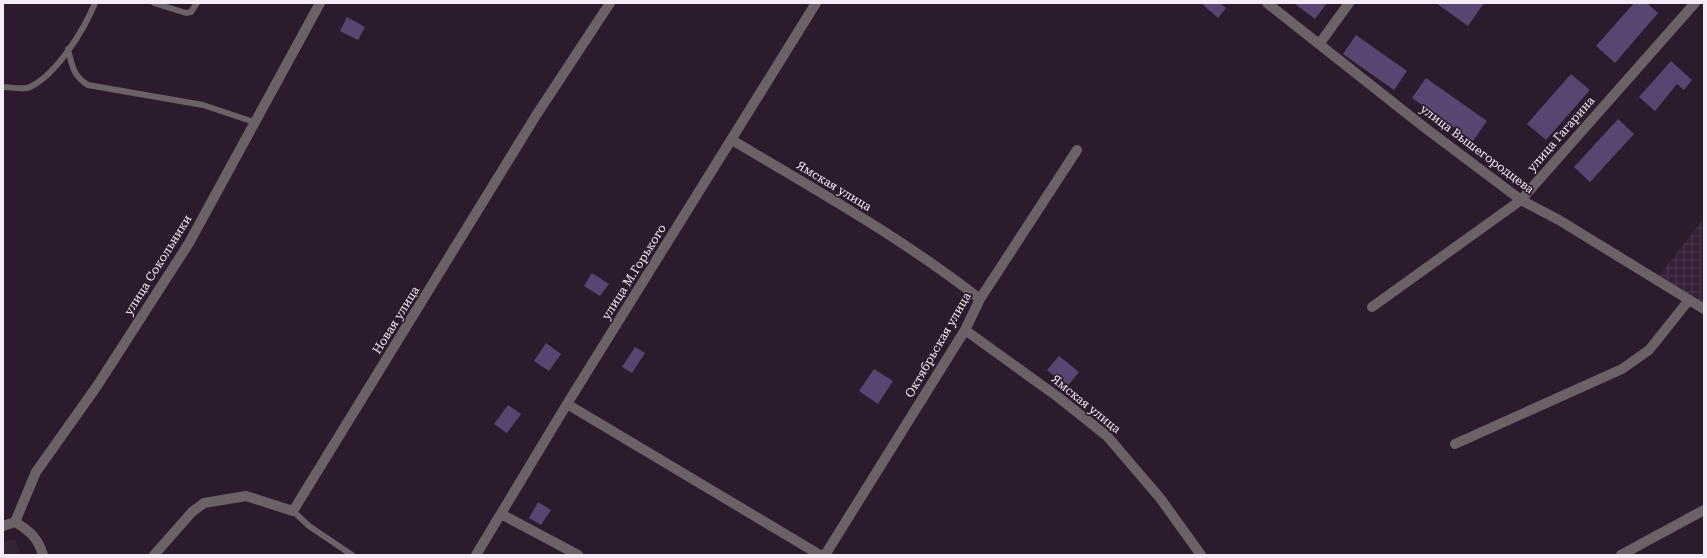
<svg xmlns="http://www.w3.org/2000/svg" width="1707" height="558" font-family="'Roboto Serif',serif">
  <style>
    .built { fill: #362238 }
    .industrial { fill: url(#industrial-grid) }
    .building { fill: #594571 }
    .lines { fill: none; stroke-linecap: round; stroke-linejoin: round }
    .lane { stroke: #6c6167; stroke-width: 6 }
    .street { stroke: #6c6167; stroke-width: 10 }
    .labels { text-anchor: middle; stroke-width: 3.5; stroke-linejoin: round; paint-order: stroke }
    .street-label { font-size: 12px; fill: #f5ebf6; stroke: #2b1b2c }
  </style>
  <defs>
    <pattern id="industrial-grid" width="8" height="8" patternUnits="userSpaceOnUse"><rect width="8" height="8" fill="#362238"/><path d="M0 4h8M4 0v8" fill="none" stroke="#4a384c"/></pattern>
  </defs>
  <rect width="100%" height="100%" fill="#2b1b2c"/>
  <!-- built -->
  <path class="built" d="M 15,539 L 21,555 L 3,555 L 3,542 Z"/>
  <!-- industrial -->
  <path class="industrial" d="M 1704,218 L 1704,312 L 1655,281 Z"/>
  <!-- building -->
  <path class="building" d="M 1201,3 L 1220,3 L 1226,8 L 1218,18 Z
    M 1294,3 L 1327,3 L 1315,19 Z
    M 1436,3 L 1484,3 L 1468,26 Z
    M 1634,3 L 1647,3 L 1658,13 L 1615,63 L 1596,46 Z
    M 347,17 L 365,27 L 358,40 L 340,31 Z
    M 1356,35 L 1407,71 L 1394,90 L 1343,54 Z
    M 1671,61 L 1692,80 L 1684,90 L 1677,84 L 1655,111 L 1639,97 Z
    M 1571,74 L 1590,90 L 1546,140 L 1527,124 Z
    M 1426,78 L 1487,121 L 1473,141 L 1412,98 Z
    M 1618,119 L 1634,134 L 1590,182 L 1574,167 Z
    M 592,273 L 609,284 L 600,296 L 584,286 Z
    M 546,343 L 561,354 L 549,371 L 534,361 Z
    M 635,347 L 645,353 L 632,373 L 622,367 Z
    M 1059,356 L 1079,372 L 1067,387 L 1047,370 Z
    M 874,369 L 893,381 L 878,404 L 859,391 Z
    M 508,405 L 521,414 L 507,433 L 494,424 Z
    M 538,502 L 551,510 L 541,525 L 529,518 Z"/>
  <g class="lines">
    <!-- lane -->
    <path class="lane" d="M 154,3 L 186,13 L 191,12 L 197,3
      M 68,49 C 72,65 73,76 88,85 L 203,105 L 254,122
      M 3,87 C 11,87 24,90 30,87 C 57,74 84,30 95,3
      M 293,511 L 309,526 L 352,555"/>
    <!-- street -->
    <path class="street" d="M 1267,3 L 1424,127 L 1521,200 L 1559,220 L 1704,309
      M 1320,43 L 1349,3
      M 732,140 C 816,190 902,238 980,299
      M 1372,307 L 1521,200 L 1695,3
      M 965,330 L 1058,397 L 1107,436 L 1160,498 L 1201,555
      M 567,404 L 820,555
      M 1455,444 L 1622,369 L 1649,350 L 1689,300
      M 501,514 L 578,555
      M 15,522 C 30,531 38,538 43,555
      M 3,526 L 15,522 L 36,472 L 97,386 L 189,243 L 320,3
      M 154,555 L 192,512 L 204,503 L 246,496 L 293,511 L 535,117 L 610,3
      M 476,555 L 567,404 L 816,3
      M 825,555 L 965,330 L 980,299 L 1077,150
      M 1621,555 L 1704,510"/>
  </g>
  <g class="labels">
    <!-- street labels -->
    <g class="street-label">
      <text transform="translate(1561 134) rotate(-49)" y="4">улица Гагарина</text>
      <text transform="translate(1477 149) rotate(37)" y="4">улица Вышегородцева</text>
      <text transform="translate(834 186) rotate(31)" y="4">Ямская улица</text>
      <text transform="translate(158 265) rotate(-58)" y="4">улица Сокольники</text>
      <text transform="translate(634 272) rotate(-58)" y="4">улица М.Горького</text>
      <text transform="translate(396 320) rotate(-58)" y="4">Новая улица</text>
      <text transform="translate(938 345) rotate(-60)" y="4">Октябрьская улица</text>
      <text transform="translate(1086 404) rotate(39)" y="4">Ямская улица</text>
    </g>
  </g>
  <!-- border -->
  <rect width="1707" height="558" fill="none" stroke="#f5ebf6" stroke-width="8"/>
</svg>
